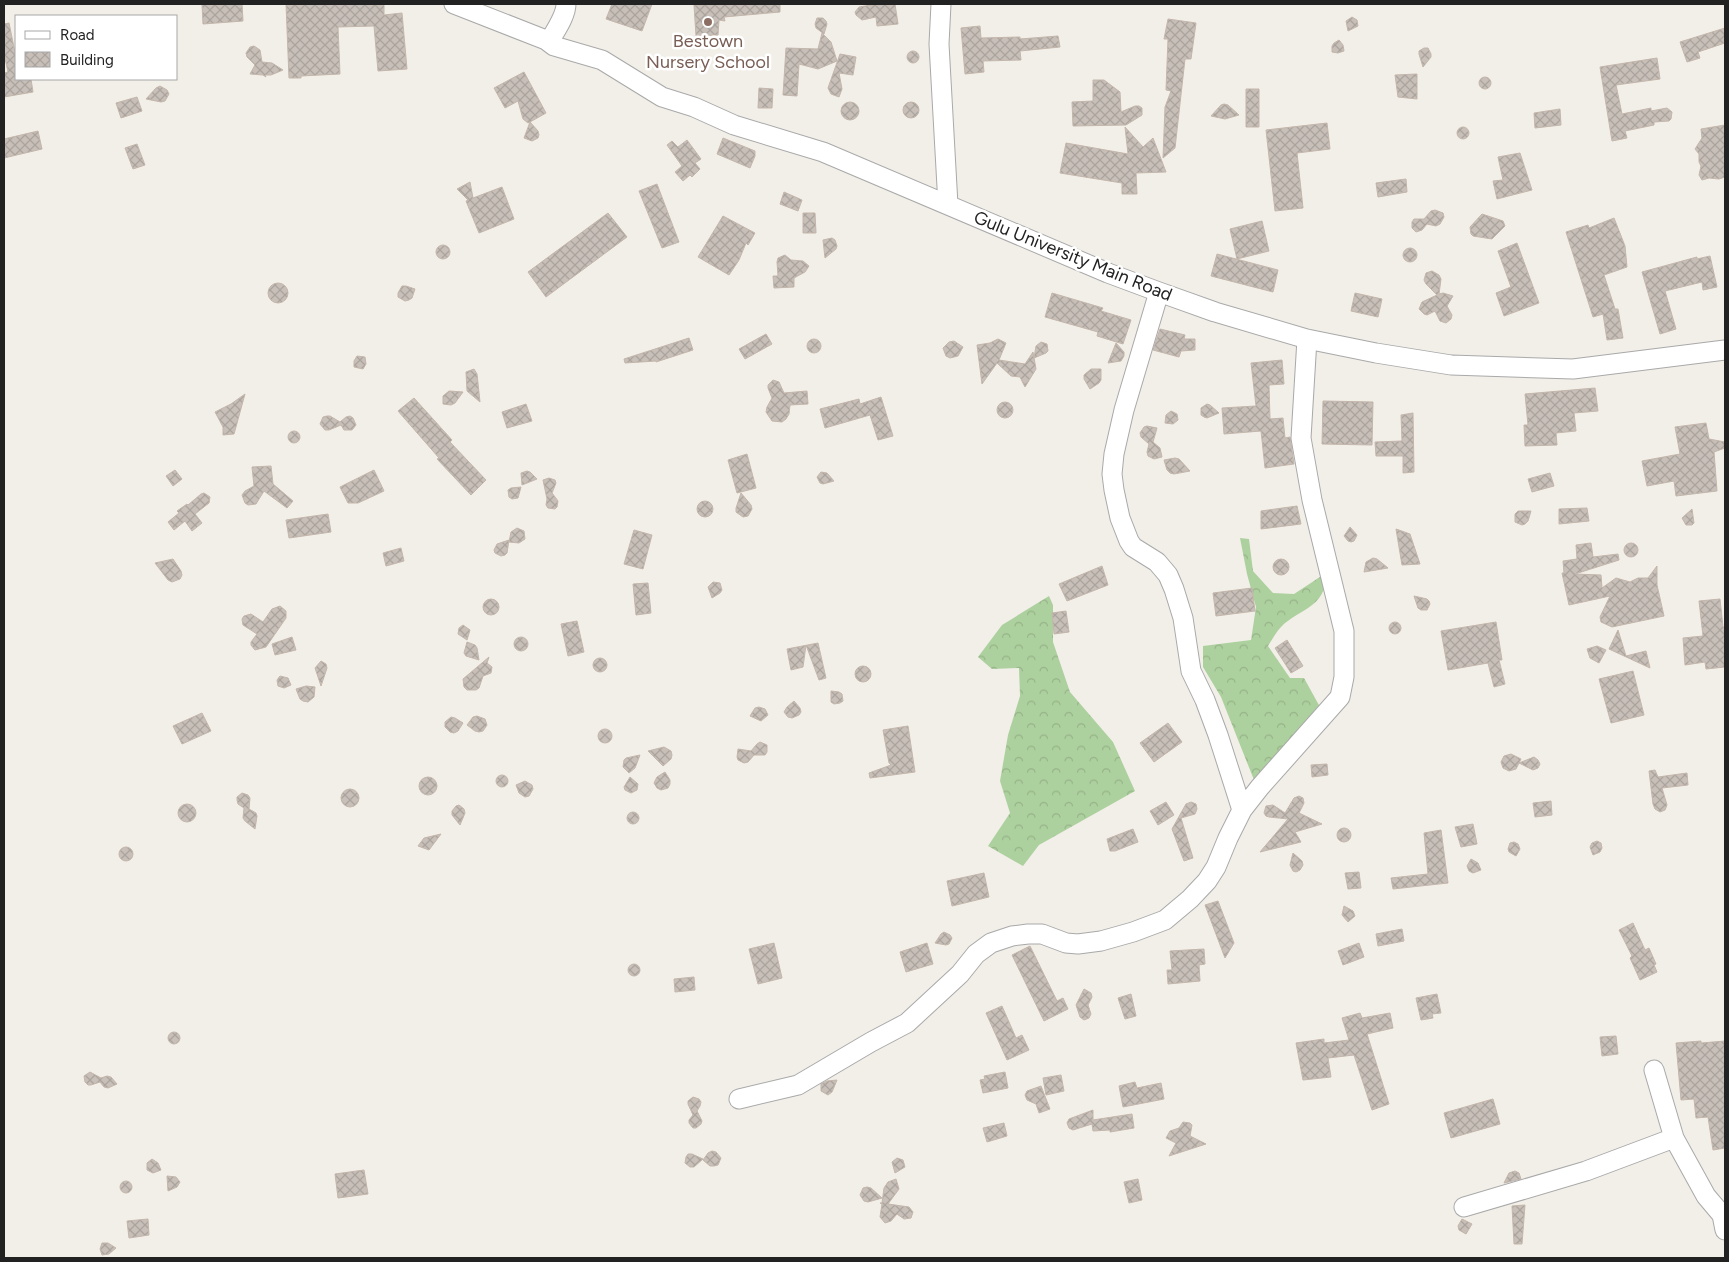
<svg xmlns="http://www.w3.org/2000/svg" width="1729" height="1262" font-family="Figtree,sans-serif">
  <style>
    .forest { fill: url(#forest-crowns) }
    .building { fill: url(#building-cross-hatch); stroke: #c4b6ab }
    .lines { fill: none; stroke-linecap: round; stroke-linejoin: round }
    .minor-casing { stroke: #a9a9a9; stroke-width: 21 }
    .minor { stroke: #fff; stroke-width: 19 }
    .education-dot { fill: #8d6e63; stroke: #fff; stroke-width: 2 }
    .labels { text-anchor: middle; stroke-width: 5; stroke-linejoin: round; paint-order: stroke }
    .education-label { font-size: 18px; fill: #785e54; stroke: #fff }
    .street-label { font-size: 18px; fill: #222; stroke: #fff }
  </style>
  <defs>
    <pattern id="forest-crowns" width="20" height="18" patternUnits="userSpaceOnUse" patternTransform="scale(1.25)"><rect width="20" height="18" fill="#add19e"/><path d="M2 6a3 3 0 1 1 6 0M12 15a3 3 0 1 1 6 0" fill="none" stroke="#95b388"/></pattern>
    <pattern id="building-cross-hatch" width="8" height="8" patternUnits="userSpaceOnUse" patternTransform="scale(1.25)"><rect width="8" height="8" fill="#c7bfb8"/><path d="M0 0l8 8M0 8l8-8" fill="none" stroke="#aba49e"/></pattern>
  </defs>
  <rect width="100%" height="100%" fill="#f2efe9"/>
  <!-- forest -->
  <path class="forest" d="M 1240,538 L 1249,539 L 1253,571 L 1273,593 L 1294,594 L 1326,573 C 1327,608 1300,608 1281,627 C 1276,632 1272,640 1268,646 L 1290,678 L 1304,678 L 1320,707 L 1256,785 L 1221,697 L 1203,667 L 1203,646 L 1251,640 L 1256,607 L 1247,574 Z
    M 1049,596 L 1053,605 L 1053,642 L 1070,692 L 1113,742 L 1135,791 L 1039,845 L 1023,866 L 988,846 L 1010,813 L 1000,781 L 1008,735 L 1020,696 L 1019,668 L 992,669 L 978,657 L 1002,625 Z"/>
  <!-- building -->
  <path class="building" d="M 202,4 L 242,4 L 243,21 L 203,24 Z
    M 286,4 L 384,4 L 384,15 L 402,13 L 407,69 L 378,71 L 374,26 L 338,27 L 340,74 L 301,76 L 301,78 L 289,78 Z
    M 612,4 L 652,4 L 642,31 L 606,19 Z
    M 728,4 L 780,4 L 780,12 L 724,17 L 725,21 L 719,20 L 718,35 L 696,36 L 694,5 Z
    M 877,4 L 895,4 L 898,24 L 877,26 L 876,17 L 862,20 L 856,15 L 855,12 L 859,7 Z
    M 1352,17 L 1357,20 L 1358,26 L 1348,31 L 1346,21 Z
    M 817,18 L 823,18 L 826,21 L 827,24 L 824,34 L 816,28 L 815,24 Z
    M 1168,19 L 1196,23 L 1191,59 L 1185,59 L 1175,148 L 1163,158 L 1165,107 L 1171,91 L 1166,90 L 1168,39 L 1164,39 Z
    M 9,23 L 16,57 L 16,79 L 31,79 L 33,92 L 4,97 L 4,73 L 8,72 L 4,54 L 4,24 Z
    M 980,26 L 981,38 L 1020,37 L 1020,39 L 1058,36 L 1060,47 L 1020,51 L 1021,60 L 983,61 L 984,72 L 965,74 L 961,28 Z
    M 1725,28 L 1725,43 L 1698,52 L 1700,58 L 1687,62 L 1680,42 Z
    M 822,33 L 831,42 L 837,61 L 818,69 L 799,64 L 797,96 L 783,95 L 786,48 L 818,49 Z
    M 1339,40 L 1343,45 L 1344,51 L 1338,53 L 1332,52 L 1332,46 L 1334,43 Z
    M 254,46 L 260,50 L 262,62 L 272,63 L 283,70 L 271,75 L 265,75 L 266,77 L 263,75 L 250,74 L 255,65 L 247,57 L 246,53 L 250,47 Z
    M 1424,48 L 1428,48 L 1431,54 L 1431,57 L 1423,67 L 1419,54 L 1419,51 Z
    M907 57a6 6 0 1 1 12 0a6 6 0 1 1-12 0Z
    M 840,54 L 856,57 L 853,75 L 839,73 L 842,89 L 839,97 L 831,94 L 828,88 Z
    M 1657,58 L 1660,79 L 1616,85 L 1622,114 L 1651,108 L 1651,111 L 1667,108 L 1672,112 L 1671,119 L 1669,121 L 1654,122 L 1654,125 L 1625,131 L 1627,138 L 1612,141 L 1600,67 Z
    M 524,72 L 546,113 L 530,122 L 538,131 L 539,135 L 538,138 L 532,141 L 524,138 L 530,122 L 528,123 L 523,119 L 518,101 L 505,108 L 494,88 Z
    M 1417,74 L 1417,99 L 1398,97 L 1395,75 Z
    M1479 83a6 6 0 1 1 12 0a6 6 0 1 1-12 0Z
    M 1093,80 L 1104,80 L 1120,92 L 1121,112 L 1135,106 L 1139,106 L 1142,108 L 1142,115 L 1126,125 L 1073,126 L 1072,102 L 1093,101 Z
    M 160,86 L 167,90 L 169,94 L 165,101 L 161,102 L 146,99 L 156,88 Z
    M 759,88 L 773,89 L 772,108 L 758,108 Z
    M 1246,89 L 1259,89 L 1259,127 L 1246,127 Z
    M 137,97 L 142,111 L 121,118 L 116,103 Z
    M903 110a8 8 0 1 1 16 0a8 8 0 1 1-16 0Z
    M841 111a9 9 0 1 1 18 0a9 9 0 1 1-18 0Z
    M 1224,104 L 1228,105 L 1239,115 L 1225,119 L 1211,116 L 1221,105 Z
    M 1560,109 L 1561,125 L 1535,128 L 1534,113 Z
    M 1327,123 L 1330,149 L 1297,153 L 1303,208 L 1275,211 L 1266,130 Z
    M 1725,125 L 1725,177 L 1719,179 L 1709,178 L 1702,180 L 1699,175 L 1701,166 L 1699,162 L 1699,154 L 1695,149 L 1702,138 L 1701,129 Z
    M 1125,127 L 1143,147 L 1153,138 L 1166,172 L 1136,173 L 1137,194 L 1122,194 L 1122,183 L 1060,173 L 1066,143 L 1128,154 Z
    M1457 133a6 6 0 1 1 12 0a6 6 0 1 1-12 0Z
    M 38,131 L 42,149 L 4,158 L 4,139 Z
    M 723,138 L 755,151 L 755,156 L 750,168 L 717,154 Z
    M 687,140 L 701,159 L 695,163 L 700,169 L 692,177 L 690,175 L 683,181 L 675,172 L 682,166 L 667,145 L 672,141 L 678,147 Z
    M 137,144 L 145,165 L 133,169 L 125,148 Z
    M 1520,153 L 1532,190 L 1497,199 L 1493,181 L 1503,180 L 1498,157 Z
    M 1406,179 L 1407,192 L 1378,197 L 1376,183 Z
    M 470,182 L 473,198 L 502,187 L 514,219 L 479,233 L 466,201 L 468,200 L 457,189 Z
    M 657,184 L 679,242 L 662,248 L 639,191 Z
    M 784,192 L 802,200 L 798,211 L 780,204 Z
    M 1435,210 L 1443,213 L 1444,217 L 1440,224 L 1436,226 L 1427,224 L 1422,230 L 1416,232 L 1412,228 L 1412,222 L 1414,219 L 1424,219 L 1431,211 Z
    M 608,213 L 627,237 L 546,297 L 528,272 Z
    M 803,213 L 815,213 L 816,233 L 803,233 Z
    M 1482,214 L 1503,221 L 1505,226 L 1492,239 L 1473,236 L 1471,234 L 1470,227 Z
    M 723,216 L 755,233 L 748,245 L 746,243 L 739,260 L 729,275 L 698,257 Z
    M 1614,218 L 1625,246 L 1627,267 L 1604,275 L 1615,309 L 1618,309 L 1623,338 L 1607,340 L 1603,314 L 1593,317 L 1566,232 L 1588,225 L 1589,228 Z
    M 1262,221 L 1269,251 L 1237,259 L 1230,229 Z
    M 832,238 L 835,240 L 837,246 L 836,249 L 825,258 L 823,240 Z
    M 1517,243 L 1539,303 L 1504,316 L 1496,293 L 1511,287 L 1498,251 Z
    M436 252a7 7 0 1 1 14 0a7 7 0 1 1-14 0Z
    M1403 255a7 7 0 1 1 14 0a7 7 0 1 1-14 0Z
    M 1217,254 L 1278,270 L 1273,292 L 1211,276 Z
    M 785,255 L 791,260 L 803,261 L 809,266 L 805,272 L 794,278 L 794,287 L 774,288 L 773,276 L 778,276 L 777,262 L 778,258 Z
    M 1710,256 L 1717,287 L 1703,290 L 1702,282 L 1665,291 L 1676,329 L 1660,334 L 1642,272 L 1697,257 L 1697,259 Z
    M 1432,271 L 1439,275 L 1441,279 L 1439,294 L 1443,293 L 1453,296 L 1447,306 L 1452,315 L 1451,319 L 1446,323 L 1440,321 L 1435,311 L 1427,315 L 1424,314 L 1419,309 L 1422,302 L 1437,295 L 1426,284 L 1424,280 L 1426,273 Z
    M268 293a10 10 0 1 1 20 0a10 10 0 1 1-20 0Z
    M 402,286 L 406,286 L 415,289 L 412,298 L 409,300 L 405,301 L 398,297 L 398,293 Z
    M 1052,293 L 1103,308 L 1101,311 L 1131,320 L 1123,344 L 1097,336 L 1098,332 L 1045,317 Z
    M 1355,293 L 1382,299 L 1378,317 L 1351,311 Z
    M 1160,329 L 1185,335 L 1184,339 L 1195,339 L 1195,350 L 1181,351 L 1179,357 L 1153,350 Z
    M 766,334 L 772,344 L 745,359 L 739,349 Z
    M 689,338 L 693,350 L 656,362 L 656,361 L 625,363 L 624,359 Z
    M807 346a7 7 0 1 1 14 0a7 7 0 1 1-14 0Z
    M 998,339 L 1006,343 L 999,360 L 1025,364 L 1033,352 L 1036,369 L 1025,387 L 1020,377 L 1011,376 L 997,363 L 982,384 L 977,345 L 990,343 Z
    M 954,341 L 963,347 L 958,356 L 950,358 L 946,356 L 943,348 L 949,342 Z
    M 1041,342 L 1047,344 L 1048,351 L 1046,353 L 1034,358 L 1036,346 Z
    M 1116,343 L 1124,352 L 1124,356 L 1121,361 L 1108,363 Z
    M 357,356 L 365,357 L 366,364 L 363,369 L 354,367 L 354,361 Z
    M 1282,360 L 1284,384 L 1269,385 L 1270,419 L 1283,418 L 1285,438 L 1290,437 L 1294,464 L 1265,468 L 1261,431 L 1224,434 L 1222,408 L 1256,406 L 1251,363 Z
    M 474,369 L 477,374 L 480,402 L 467,391 L 466,372 Z
    M 1091,369 L 1101,369 L 1101,380 L 1099,383 L 1090,389 L 1084,379 L 1084,375 Z
    M 773,380 L 779,382 L 784,393 L 807,391 L 808,404 L 790,405 L 789,414 L 786,419 L 782,422 L 772,421 L 766,412 L 767,407 L 772,398 L 768,388 L 768,385 Z
    M 1595,388 L 1598,411 L 1574,413 L 1576,431 L 1556,433 L 1557,445 L 1525,446 L 1524,425 L 1528,425 L 1525,394 Z
    M 449,391 L 463,392 L 455,403 L 451,405 L 443,404 L 443,396 Z
    M 245,394 L 234,434 L 223,435 L 223,427 L 215,412 L 231,404 Z
    M 881,397 L 893,436 L 878,440 L 870,415 L 825,428 L 820,409 L 859,399 L 860,404 Z
    M 414,398 L 452,440 L 450,442 L 486,480 L 471,495 L 437,459 L 439,458 L 398,411 Z
    M 1323,401 L 1373,402 L 1372,445 L 1322,444 Z
    M997 410a8 8 0 1 1 16 0a8 8 0 1 1-16 0Z
    M 526,404 L 532,421 L 507,428 L 502,412 Z
    M 1207,404 L 1210,405 L 1219,413 L 1207,418 L 1204,417 L 1201,415 L 1201,408 Z
    M 1171,411 L 1177,414 L 1178,420 L 1173,424 L 1165,423 L 1166,415 Z
    M 1413,413 L 1414,472 L 1403,473 L 1403,456 L 1376,456 L 1375,442 L 1402,441 L 1401,415 Z
    M 327,416 L 330,416 L 340,422 L 346,417 L 350,416 L 353,418 L 356,425 L 352,430 L 344,430 L 341,425 L 329,430 L 325,430 L 320,424 L 323,417 Z
    M 1706,423 L 1709,439 L 1725,442 L 1725,448 L 1714,452 L 1717,491 L 1676,496 L 1674,481 L 1647,486 L 1642,461 L 1680,454 L 1675,427 Z
    M 1147,426 L 1157,428 L 1153,442 L 1160,448 L 1162,457 L 1154,459 L 1148,456 L 1147,452 L 1149,444 L 1141,437 L 1140,433 L 1144,427 Z
    M288 437a6 6 0 1 1 12 0a6 6 0 1 1-12 0Z
    M 747,454 L 756,488 L 737,493 L 728,460 Z
    M 1175,458 L 1179,459 L 1190,471 L 1174,474 L 1170,473 L 1167,470 L 1164,460 Z
    M 271,466 L 273,484 L 293,501 L 287,508 L 264,491 L 256,504 L 248,505 L 245,503 L 242,495 L 245,491 L 254,486 L 252,467 Z
    M 175,470 L 182,479 L 173,486 L 166,476 Z
    M 374,470 L 384,491 L 358,503 L 348,503 L 340,487 Z
    M 527,471 L 530,472 L 537,479 L 522,485 L 521,473 Z
    M 821,472 L 827,473 L 834,481 L 823,484 L 820,483 L 817,477 Z
    M 1550,473 L 1554,486 L 1532,492 L 1528,479 Z
    M 549,478 L 555,480 L 556,483 L 552,493 L 558,501 L 557,507 L 555,509 L 548,508 L 546,505 L 547,499 L 543,480 Z
    M 521,487 L 518,498 L 512,499 L 509,497 L 508,490 L 511,488 Z
    M 204,493 L 210,497 L 209,503 L 195,514 L 202,523 L 192,531 L 185,521 L 174,530 L 168,522 L 179,513 L 177,511 L 187,504 L 188,505 L 201,494 Z
    M 741,493 L 751,505 L 752,509 L 748,516 L 743,517 L 736,512 L 736,508 Z
    M697 509a8 8 0 1 1 16 0a8 8 0 1 1-16 0Z
    M 1297,506 L 1301,524 L 1261,529 L 1261,511 Z
    M 1587,508 L 1589,521 L 1559,524 L 1559,509 Z
    M 1692,509 L 1694,523 L 1692,525 L 1686,525 L 1682,518 Z
    M 1518,511 L 1531,511 L 1528,521 L 1525,524 L 1522,525 L 1515,522 L 1515,514 Z
    M 328,514 L 331,532 L 289,538 L 286,520 Z
    M 1350,527 L 1357,535 L 1354,541 L 1351,542 L 1348,541 L 1344,536 Z
    M 517,528 L 524,531 L 525,539 L 519,543 L 509,542 L 511,532 Z
    M 1396,529 L 1410,534 L 1420,564 L 1402,565 Z
    M 634,530 L 652,535 L 643,569 L 624,564 Z
    M 509,540 L 507,553 L 505,555 L 501,556 L 495,553 L 494,550 L 497,544 Z
    M 1591,543 L 1593,557 L 1618,554 L 1619,560 L 1575,574 L 1601,575 L 1602,588 L 1616,578 L 1630,582 L 1638,578 L 1648,578 L 1657,566 L 1657,585 L 1664,616 L 1612,627 L 1601,622 L 1600,617 L 1610,596 L 1569,605 L 1562,573 L 1564,573 L 1563,561 L 1577,559 L 1576,545 Z
    M1624 550a7 7 0 1 1 14 0a7 7 0 1 1-14 0Z
    M 401,548 L 404,561 L 386,566 L 383,553 Z
    M 1373,558 L 1377,559 L 1388,568 L 1364,572 L 1366,562 Z
    M 173,559 L 181,571 L 182,575 L 180,579 L 172,582 L 168,580 L 155,563 Z
    M1273 567a8 8 0 1 1 16 0a8 8 0 1 1-16 0Z
    M 1102,566 L 1108,585 L 1067,601 L 1059,584 Z
    M 713,582 L 720,583 L 722,590 L 720,593 L 712,598 L 708,587 Z
    M 648,583 L 651,613 L 636,615 L 633,584 Z
    M 1252,588 L 1255,611 L 1216,616 L 1213,593 Z
    M 1414,596 L 1427,599 L 1429,601 L 1430,604 L 1427,610 L 1421,610 L 1418,608 Z
    M 1720,599 L 1723,627 L 1725,627 L 1725,667 L 1706,669 L 1705,662 L 1685,665 L 1683,638 L 1703,636 L 1699,601 Z
    M483 607a8 8 0 1 1 16 0a8 8 0 1 1-16 0Z
    M 280,606 L 286,611 L 286,618 L 266,647 L 255,650 L 251,645 L 251,642 L 257,634 L 243,625 L 242,619 L 244,616 L 251,614 L 263,622 L 272,609 Z
    M 1066,611 L 1069,632 L 1054,634 L 1052,613 Z
    M 577,621 L 584,652 L 568,656 L 561,624 Z
    M 1496,622 L 1502,660 L 1499,660 L 1505,684 L 1494,687 L 1488,663 L 1448,670 L 1441,631 Z
    M1389 628a6 6 0 1 1 12 0a6 6 0 1 1-12 0Z
    M 463,625 L 470,630 L 467,640 L 458,634 L 459,628 Z
    M 1618,630 L 1626,656 L 1646,651 L 1650,668 L 1609,649 Z
    M514 644a7 7 0 1 1 14 0a7 7 0 1 1-14 0Z
    M 292,637 L 296,650 L 275,655 L 272,644 Z
    M 1287,640 L 1303,666 L 1291,673 L 1275,648 Z
    M 467,642 L 475,645 L 477,648 L 479,660 L 466,656 L 464,653 Z
    M 818,643 L 826,678 L 819,680 L 806,645 L 803,667 L 791,670 L 787,649 Z
    M 1597,646 L 1606,650 L 1599,663 L 1590,658 L 1587,649 Z
    M 489,657 L 487,663 L 492,667 L 491,673 L 483,676 L 479,688 L 476,690 L 467,690 L 464,687 L 463,679 Z
    M593 665a7 7 0 1 1 14 0a7 7 0 1 1-14 0Z
    M 321,661 L 326,664 L 327,668 L 321,686 L 315,668 Z
    M855 674a8 8 0 1 1 16 0a8 8 0 1 1-16 0Z
    M 1633,671 L 1644,715 L 1611,723 L 1599,679 Z
    M 280,676 L 288,678 L 291,685 L 284,688 L 278,686 L 277,680 Z
    M 306,686 L 315,687 L 314,697 L 308,702 L 303,701 L 300,699 L 296,689 Z
    M 831,691 L 839,692 L 842,694 L 843,701 L 840,703 L 834,704 L 831,702 Z
    M 794,701 L 800,708 L 801,712 L 799,715 L 792,718 L 788,717 L 784,712 L 787,707 Z
    M 759,707 L 765,709 L 768,715 L 761,721 L 750,716 L 755,708 Z
    M 202,713 L 211,731 L 182,744 L 173,726 Z
    M 477,716 L 485,719 L 487,725 L 483,731 L 479,732 L 475,731 L 467,725 L 473,717 Z
    M 451,717 L 455,718 L 463,723 L 458,731 L 454,733 L 450,732 L 445,727 L 445,722 Z
    M 1168,723 L 1182,742 L 1154,762 L 1140,743 Z
    M 908,726 L 915,772 L 870,778 L 869,773 L 891,765 L 889,763 L 883,730 Z
    M598 736a7 7 0 1 1 14 0a7 7 0 1 1-14 0Z
    M 760,742 L 767,745 L 767,752 L 765,755 L 754,755 L 748,762 L 744,763 L 738,760 L 737,757 L 738,749 L 751,751 L 757,744 Z
    M 664,747 L 671,751 L 672,755 L 671,759 L 663,766 L 648,751 Z
    M 1511,754 L 1521,759 L 1519,763 L 1534,757 L 1538,760 L 1540,764 L 1538,768 L 1533,770 L 1519,763 L 1516,769 L 1509,771 L 1503,768 L 1501,762 L 1504,756 Z
    M 640,755 L 635,768 L 629,773 L 623,767 L 624,760 L 626,758 Z
    M 1327,764 L 1328,775 L 1312,777 L 1311,765 Z
    M 1655,770 L 1658,777 L 1687,773 L 1688,785 L 1662,788 L 1667,805 L 1665,810 L 1660,812 L 1655,809 L 1653,804 L 1649,771 Z
    M 665,772 L 670,780 L 670,784 L 668,788 L 661,790 L 657,788 L 654,783 L 657,777 Z
    M496 781a6 6 0 1 1 12 0a6 6 0 1 1-12 0Z
    M419 786a9 9 0 1 1 18 0a9 9 0 1 1-18 0Z
    M 630,777 L 638,784 L 637,790 L 631,793 L 625,790 L 624,787 Z
    M 525,781 L 532,785 L 533,789 L 529,796 L 525,797 L 519,793 L 516,785 Z
    M341 798a9 9 0 1 1 18 0a9 9 0 1 1-18 0Z
    M 242,793 L 248,795 L 250,798 L 249,809 L 256,813 L 257,816 L 255,829 L 245,821 L 243,818 L 244,808 L 238,804 L 237,800 L 237,797 Z
    M 1299,796 L 1303,798 L 1304,803 L 1299,813 L 1322,824 L 1295,832 L 1301,842 L 1260,852 L 1288,819 L 1269,817 L 1266,816 L 1264,813 L 1266,806 L 1273,805 L 1285,813 L 1294,798 Z
    M 1551,801 L 1552,815 L 1535,817 L 1533,803 Z
    M 1166,802 L 1174,815 L 1158,825 L 1150,811 Z
    M 1191,802 L 1196,804 L 1197,809 L 1195,814 L 1181,818 L 1193,858 L 1184,861 L 1172,829 L 1186,804 Z
    M178 813a9 9 0 1 1 18 0a9 9 0 1 1-18 0Z
    M 459,805 L 464,809 L 465,813 L 460,825 L 452,815 L 452,811 L 456,806 Z
    M627 818a6 6 0 1 1 12 0a6 6 0 1 1-12 0Z
    M 1473,824 L 1477,844 L 1461,847 L 1455,827 Z
    M1337 835a7 7 0 1 1 14 0a7 7 0 1 1-14 0Z
    M 1133,829 L 1138,842 L 1115,851 L 1110,851 L 1107,839 Z
    M 1441,830 L 1448,883 L 1393,889 L 1391,878 L 1428,874 L 1424,833 Z
    M 441,834 L 429,850 L 418,846 L 424,838 Z
    M 1597,841 L 1601,843 L 1602,848 L 1600,852 L 1593,855 L 1590,847 L 1592,843 Z
    M 1514,842 L 1518,844 L 1520,849 L 1516,856 L 1509,852 L 1508,849 L 1510,843 Z
    M119 854a7 7 0 1 1 14 0a7 7 0 1 1-14 0Z
    M 1293,853 L 1302,861 L 1303,865 L 1300,870 L 1296,872 L 1293,871 L 1290,865 Z
    M 1471,859 L 1478,863 L 1481,870 L 1473,873 L 1469,871 L 1467,866 Z
    M 1359,872 L 1361,888 L 1348,889 L 1345,873 Z
    M 984,873 L 989,897 L 952,906 L 947,881 Z
    M 1218,901 L 1234,943 L 1225,958 L 1205,905 Z
    M 1344,906 L 1353,911 L 1355,916 L 1348,922 L 1342,915 Z
    M 1633,923 L 1645,950 L 1649,948 L 1656,964 L 1654,965 L 1657,972 L 1640,980 L 1630,958 L 1632,956 L 1619,930 Z
    M 1402,929 L 1404,941 L 1378,946 L 1376,934 Z
    M 944,932 L 950,935 L 952,938 L 949,944 L 946,945 L 935,943 L 941,934 Z
    M 774,943 L 782,978 L 758,984 L 749,949 Z
    M 927,943 L 933,964 L 906,972 L 900,952 Z
    M 1359,943 L 1364,957 L 1343,965 L 1338,951 Z
    M 1030,946 L 1057,1001 L 1063,998 L 1068,1009 L 1044,1021 L 1012,955 Z
    M 1204,949 L 1205,964 L 1199,965 L 1200,981 L 1168,984 L 1167,970 L 1172,970 L 1170,951 Z
    M628 970a6 6 0 1 1 12 0a6 6 0 1 1-12 0Z
    M 694,977 L 695,990 L 675,992 L 674,979 Z
    M 1084,989 L 1091,993 L 1092,997 L 1088,1005 L 1091,1014 L 1089,1018 L 1084,1020 L 1080,1017 L 1076,1005 Z
    M 1131,994 L 1136,1016 L 1125,1019 L 1118,998 Z
    M 1437,994 L 1441,1013 L 1432,1014 L 1433,1018 L 1421,1020 L 1416,998 Z
    M 1002,1006 L 1016,1038 L 1022,1035 L 1029,1050 L 1007,1060 L 986,1013 Z
    M 1360,1013 L 1362,1018 L 1390,1013 L 1393,1028 L 1367,1034 L 1389,1104 L 1372,1110 L 1354,1055 L 1328,1058 L 1331,1077 L 1303,1080 L 1296,1043 L 1324,1039 L 1324,1043 L 1349,1040 L 1342,1018 Z
    M168 1038a6 6 0 1 1 12 0a6 6 0 1 1-12 0Z
    M 1616,1036 L 1618,1054 L 1602,1056 L 1600,1037 Z
    M 1701,1041 L 1701,1043 L 1725,1041 L 1725,1148 L 1713,1150 L 1708,1117 L 1696,1118 L 1694,1099 L 1681,1100 L 1676,1043 Z
    M 90,1072 L 101,1078 L 107,1076 L 111,1077 L 117,1084 L 108,1088 L 104,1087 L 100,1082 L 91,1085 L 88,1085 L 85,1082 L 84,1076 Z
    M 1005,1072 L 1008,1088 L 983,1093 L 980,1080 L 985,1079 L 984,1076 Z
    M 1061,1075 L 1064,1091 L 1046,1095 L 1043,1078 Z
    M 837,1080 L 832,1092 L 828,1095 L 821,1091 L 821,1084 L 827,1081 Z
    M 1135,1082 L 1137,1088 L 1161,1083 L 1164,1099 L 1123,1107 L 1119,1086 Z
    M 1041,1086 L 1050,1109 L 1039,1113 L 1036,1104 L 1027,1100 L 1025,1095 L 1027,1091 Z
    M 693,1097 L 699,1099 L 701,1102 L 700,1106 L 697,1111 L 702,1121 L 701,1124 L 696,1128 L 693,1128 L 689,1123 L 689,1120 L 693,1115 L 688,1104 L 688,1101 Z
    M 1493,1099 L 1500,1124 L 1451,1138 L 1444,1113 Z
    M 1093,1110 L 1093,1120 L 1132,1114 L 1134,1128 L 1110,1132 L 1110,1130 L 1093,1131 L 1092,1124 L 1073,1130 L 1069,1128 L 1067,1123 L 1069,1119 Z
    M 1183,1122 L 1190,1123 L 1192,1125 L 1190,1136 L 1206,1144 L 1169,1156 L 1176,1143 L 1166,1138 L 1170,1131 L 1179,1128 Z
    M 1004,1123 L 1007,1136 L 987,1142 L 983,1128 Z
    M 712,1151 L 716,1152 L 721,1158 L 718,1165 L 714,1166 L 710,1166 L 703,1160 L 708,1153 Z
    M 688,1154 L 692,1154 L 703,1159 L 694,1167 L 690,1167 L 685,1163 L 686,1157 Z
    M 897,1158 L 903,1160 L 905,1167 L 895,1173 L 892,1162 Z
    M 152,1159 L 158,1163 L 161,1170 L 153,1173 L 147,1170 L 147,1163 Z
    M 364,1170 L 368,1194 L 338,1198 L 335,1174 Z
    M 1515,1171 L 1519,1173 L 1521,1179 L 1504,1183 L 1509,1173 Z
    M 167,1176 L 176,1177 L 180,1182 L 177,1187 L 168,1191 Z
    M 896,1179 L 899,1189 L 888,1204 L 909,1207 L 913,1212 L 911,1218 L 904,1219 L 897,1214 L 891,1221 L 885,1223 L 880,1217 L 882,1204 L 880,1203 L 882,1203 L 884,1188 L 888,1182 Z
    M 1138,1179 L 1142,1200 L 1129,1203 L 1124,1182 Z
    M120 1187a6 6 0 1 1 12 0a6 6 0 1 1-12 0Z
    M 867,1187 L 871,1188 L 882,1198 L 868,1202 L 864,1201 L 860,1195 L 863,1188 Z
    M 1525,1205 L 1522,1244 L 1514,1244 L 1512,1206 Z
    M 148,1219 L 149,1235 L 129,1238 L 127,1221 Z
    M 1462,1219 L 1472,1224 L 1466,1234 L 1459,1230 L 1458,1226 Z
    M 102,1243 L 108,1243 L 116,1248 L 109,1254 L 102,1255 L 100,1249 Z"/>
  <g class="lines">
    <defs>
      <path id="minor" d="M 454,4 L 546,40 L 554,46 L 602,60 L 662,97 L 694,107 L 734,125 L 823,152 L 1108,273 L 1159,292 L 1215,312 L 1307,339 L 1376,353 L 1451,365 L 1573,369 L 1725,350
        M 941,4 L 939,44 L 948,205
        M 549,42 C 555,31 566,16 566,4
        M 1242,810 L 1260,787 L 1340,697 L 1344,677 L 1344,631 L 1312,500 L 1301,438 L 1307,339
        M 1654,1070 L 1674,1138 L 1706,1196 L 1722,1215 L 1725,1230
        M 739,1099 L 798,1085 L 871,1042 L 907,1023 L 960,974 L 976,954 L 991,943 L 1012,936 L 1028,934 L 1042,934 L 1066,943 L 1078,944 L 1101,941 L 1133,932 L 1165,920 L 1190,899 L 1207,881 L 1216,867 L 1228,838 L 1242,810 L 1218,735 L 1205,700 L 1191,671 L 1183,618 L 1174,589 L 1168,575 L 1157,562 L 1133,547 L 1129,541 L 1120,518 L 1114,490 L 1112,474 L 1114,454 L 1124,410 L 1159,292
        M 1464,1207 L 1586,1171 L 1674,1138"/>
    </defs>
    <!-- minor casing -->
    <use href="#minor" class="minor-casing"/>
    <!-- minor -->
    <use href="#minor" class="minor"/>
  </g>
  <!-- markers -->
  <circle class="education-dot" cx="708" cy="22" r="5"/>
  <g class="labels">
    <!-- education labels -->
    <g class="education-label">
      <text x="708" y="47">Bestown<tspan x="708" dy="21">Nursery School</tspan></text>
    </g>
    <!-- street labels -->
    <g class="street-label">
      <text transform="translate(1073 256) rotate(22)" y="6">Gulu University Main Road</text>
    </g>
  </g>
  <!-- border -->
  <rect width="1729" height="1262" fill="none" stroke="#222222" stroke-width="10"/>
  <!-- legend -->
  <rect x="15" y="15" width="162" height="65" fill="#ffffff" stroke="#a7a7a7"/>
  <rect x="25" y="31" width="25" height="8" fill="#ffffff" stroke="#a7a7a7"/>
  <text x="60" y="40" font-size="15" fill="#222222">Road</text>
  <rect x="25" y="52" width="25" height="15" fill="url(#building-cross-hatch)" stroke="#a7a7a7"/>
  <text x="60" y="65" font-size="15" fill="#222222">Building</text>
</svg>
